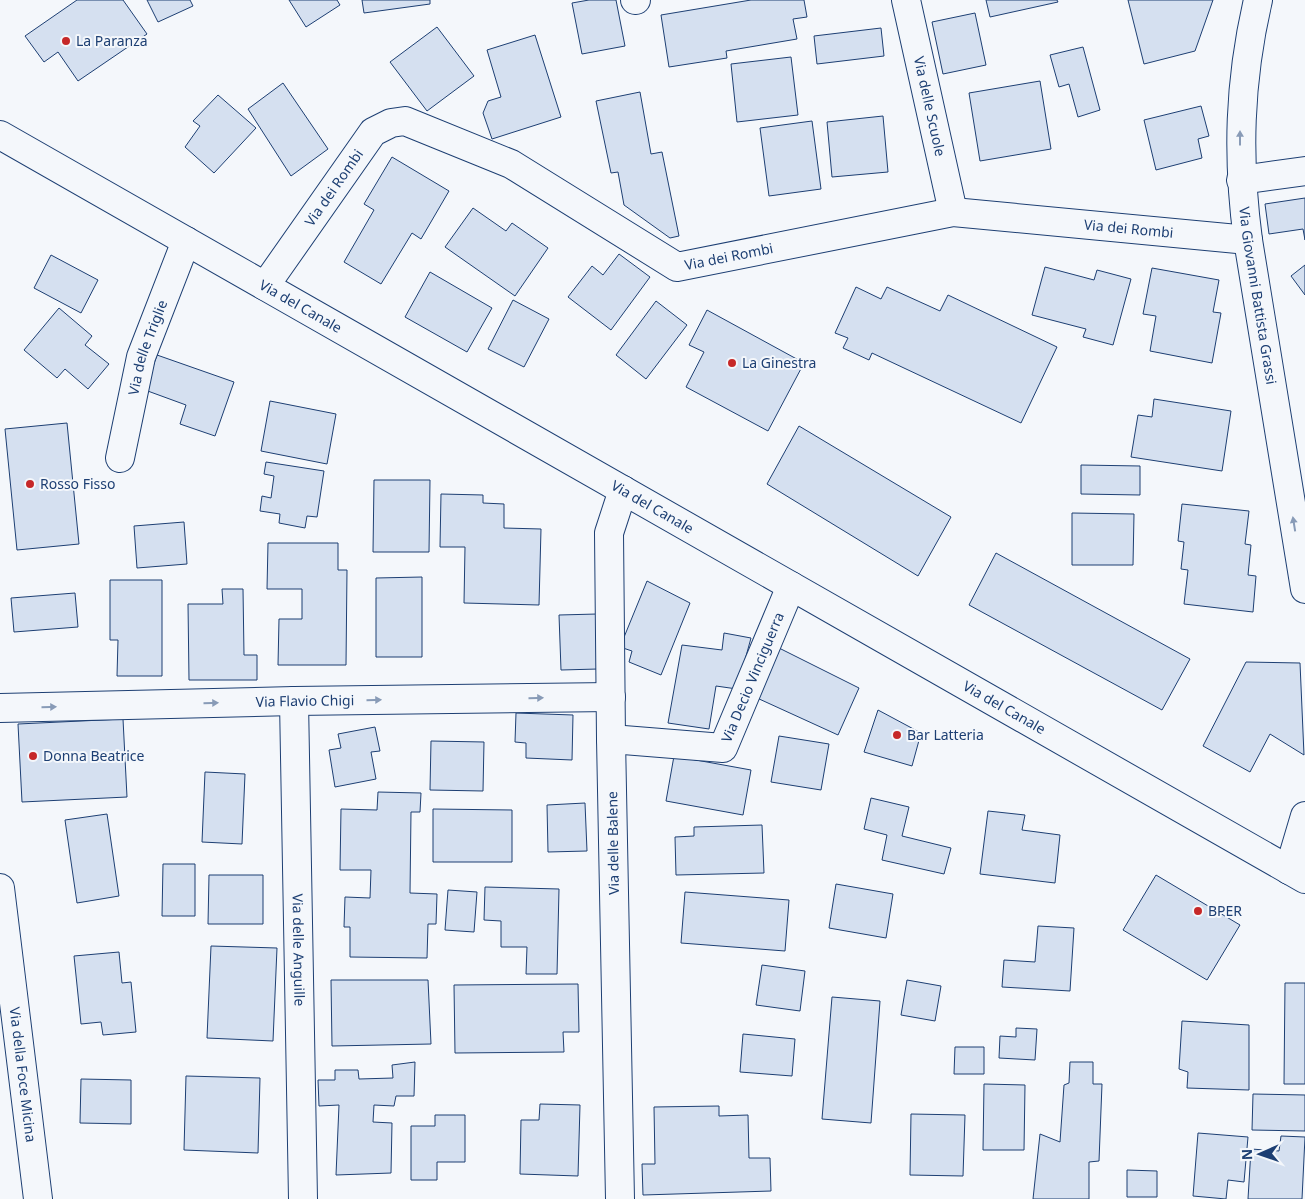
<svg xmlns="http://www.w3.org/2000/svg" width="1305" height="1199" font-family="'Noto Sans',sans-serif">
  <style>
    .building { fill: #d5e0f0; stroke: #1d3f73 }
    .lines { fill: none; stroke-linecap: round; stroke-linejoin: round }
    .minor-casing { stroke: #1d3f73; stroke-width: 30 }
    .minor { stroke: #f4f7fb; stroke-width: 28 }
    .oneway { fill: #889bb7 }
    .poi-dot { fill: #c62828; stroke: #f4f7fb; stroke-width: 2 }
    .labels { text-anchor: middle; stroke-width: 4; stroke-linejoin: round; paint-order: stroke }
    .poi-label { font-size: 14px; fill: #1d3f73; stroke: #f4f7fb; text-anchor: start }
    .street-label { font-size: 14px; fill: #1d3f73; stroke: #f4f7fb }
  </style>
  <rect width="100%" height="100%" fill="#f4f7fb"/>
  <!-- building -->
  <path class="building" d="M 77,0 L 123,0 L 147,34 L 78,81 L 58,52 L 44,62 L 25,36 Z
    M 147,0 L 190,0 L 193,6 L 158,22 Z
    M 289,0 L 337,0 L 340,5 L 306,27 Z
    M 362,0 L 430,0 L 430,4 L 364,13 Z
    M 589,0 L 616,0 L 625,46 L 582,54 L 572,3 Z
    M 751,0 L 804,0 L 807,17 L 793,19 L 797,39 L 726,51 L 727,58 L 669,67 L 661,15 Z
    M 986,0 L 1057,0 L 1058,2 L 990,17 Z
    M 1128,0 L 1213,0 L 1195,51 L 1144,64 Z
    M 975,13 L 986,65 L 943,74 L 932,22 Z
    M 437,27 L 474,76 L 427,111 L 390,62 Z
    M 881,28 L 884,56 L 817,64 L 814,36 Z
    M 535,35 L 561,117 L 492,139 L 483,113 L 488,101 L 501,97 L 487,50 Z
    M 1083,47 L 1100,110 L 1078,117 L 1069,84 L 1059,87 L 1050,55 Z
    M 791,57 L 798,115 L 737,122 L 731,64 Z
    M 1040,81 L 1051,149 L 980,161 L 969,93 Z
    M 283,83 L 328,149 L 291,176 L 248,109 Z
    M 640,92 L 651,154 L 662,152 L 679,236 L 670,238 L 624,205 L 618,172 L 611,173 L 596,101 Z
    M 218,95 L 256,128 L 214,173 L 185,147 L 200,126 L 193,121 Z
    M 1201,106 L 1209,136 L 1198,139 L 1202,158 L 1156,170 L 1144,120 Z
    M 883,116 L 888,172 L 832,177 L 827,122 Z
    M 812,121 L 821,189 L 769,196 L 760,128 Z
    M 392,157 L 449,191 L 421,239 L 412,233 L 381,284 L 344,262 L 374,210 L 364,204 Z
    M 1305,198 L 1305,240 L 1303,229 L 1269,234 L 1265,204 Z
    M 473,208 L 506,231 L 512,223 L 548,248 L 515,296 L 445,247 Z
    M 619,254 L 650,277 L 611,330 L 568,297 L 592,266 L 603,275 Z
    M 51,255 L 98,280 L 81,313 L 34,288 Z
    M 1305,265 L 1305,295 L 1291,276 Z
    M 1045,267 L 1094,280 L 1097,270 L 1131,279 L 1113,345 L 1083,337 L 1086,329 L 1032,315 Z
    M 1152,268 L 1219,280 L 1213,312 L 1221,313 L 1212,363 L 1150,351 L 1156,316 L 1143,314 Z
    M 430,272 L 492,308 L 467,352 L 405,317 Z
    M 856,287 L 881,299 L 887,287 L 940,311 L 948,295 L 1057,347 L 1021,423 L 872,353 L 869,360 L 843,348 L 848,338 L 835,333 Z
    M 513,300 L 549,319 L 524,367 L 488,349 Z
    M 656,301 L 687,325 L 646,379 L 616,355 Z
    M 59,308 L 92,336 L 85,345 L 109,364 L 88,389 L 65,369 L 57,378 L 24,350 Z
    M 707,310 L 804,363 L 768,431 L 686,387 L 704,352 L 689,345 Z
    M 157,355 L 234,382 L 215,436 L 180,424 L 186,405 L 145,390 Z
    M 1154,399 L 1231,411 L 1222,471 L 1131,457 L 1138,415 L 1152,417 Z
    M 270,401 L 336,414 L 327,464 L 261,451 Z
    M 67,423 L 79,544 L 17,550 L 5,429 Z
    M 799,426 L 951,517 L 918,576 L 767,484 Z
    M 266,462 L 324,471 L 317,517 L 307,516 L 305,528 L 279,523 L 280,514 L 260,511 L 262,496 L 271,498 L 274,476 L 264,474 Z
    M 1081,465 L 1140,466 L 1140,495 L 1081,494 Z
    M 374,480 L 430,480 L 429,552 L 373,552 Z
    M 441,494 L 483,495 L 483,503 L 504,504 L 504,528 L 541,529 L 539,605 L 464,603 L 465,547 L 440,547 Z
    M 1182,504 L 1249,511 L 1245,544 L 1251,545 L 1248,575 L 1256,576 L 1253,612 L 1184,604 L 1188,570 L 1181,569 L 1184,542 L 1178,541 Z
    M 1072,513 L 1134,514 L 1133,565 L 1072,565 Z
    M 184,522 L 187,564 L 137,568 L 134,526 Z
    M 268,543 L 338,543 L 338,570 L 347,570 L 346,665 L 278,665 L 279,619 L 302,619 L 302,589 L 267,589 Z
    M 996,553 L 1190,659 L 1162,710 L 969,605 Z
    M 422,577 L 422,657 L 376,657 L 376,578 Z
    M 110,580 L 162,580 L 162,676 L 117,676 L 118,640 L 110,640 Z
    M 647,581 L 690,603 L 661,675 L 629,662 L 632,651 L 620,647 Z
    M 222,589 L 243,589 L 244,655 L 257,655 L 257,680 L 189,680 L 188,604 L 223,604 Z
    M 75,593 L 78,627 L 14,632 L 11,598 Z
    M 597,614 L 598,669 L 561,670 L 559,615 Z
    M 724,633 L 751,638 L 737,689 L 716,686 L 709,729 L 668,723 L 682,645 L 722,650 Z
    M 779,648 L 859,688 L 838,735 L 757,698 Z
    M 1246,662 L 1300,663 L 1304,755 L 1270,734 L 1250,772 L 1203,746 Z
    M 878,710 L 921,733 L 912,766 L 864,752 Z
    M 516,713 L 573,715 L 572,760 L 526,758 L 526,743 L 515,742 Z
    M 123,719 L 127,797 L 22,802 L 18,724 Z
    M 375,727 L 380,751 L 371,752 L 376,779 L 335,787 L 329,750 L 341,748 L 338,734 Z
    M 779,736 L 829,744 L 821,790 L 771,782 Z
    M 431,741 L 484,742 L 483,791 L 430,790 Z
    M 674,756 L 751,770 L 743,815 L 666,801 Z
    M 205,772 L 245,774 L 242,844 L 202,842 Z
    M 378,792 L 421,793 L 420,812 L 411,812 L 410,893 L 437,894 L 436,924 L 428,924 L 427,958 L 350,957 L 350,927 L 344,927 L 345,897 L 370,898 L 371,870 L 340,870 L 341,809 L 377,810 Z
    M 871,798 L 909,807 L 902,836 L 951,848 L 944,874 L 882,860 L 887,835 L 864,829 Z
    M 585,803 L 587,851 L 548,852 L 547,805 Z
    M 433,809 L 512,810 L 512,862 L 433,862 Z
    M 988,811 L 1025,815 L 1022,830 L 1060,835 L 1055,883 L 980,874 Z
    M 107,814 L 119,896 L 77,903 L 65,820 Z
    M 762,825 L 764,873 L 676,875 L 675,837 L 694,836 L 694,827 Z
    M 163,864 L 195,864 L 195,916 L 162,916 Z
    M 209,875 L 263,875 L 263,924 L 208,924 Z
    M 1156,875 L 1240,925 L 1207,980 L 1123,930 Z
    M 836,884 L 893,894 L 886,938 L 829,928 Z
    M 485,887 L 559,889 L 557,974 L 526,974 L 527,947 L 501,947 L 501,921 L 484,920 Z
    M 448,890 L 477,892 L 474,932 L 445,930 Z
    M 685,892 L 789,900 L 785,951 L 681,943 Z
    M 1038,926 L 1074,928 L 1070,991 L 1002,987 L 1004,960 L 1035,962 Z
    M 211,946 L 277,948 L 273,1041 L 207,1038 Z
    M 119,952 L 122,983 L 131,982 L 136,1032 L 103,1035 L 101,1022 L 81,1024 L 74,956 Z
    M 762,965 L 805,971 L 800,1011 L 756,1005 Z
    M 331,980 L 428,980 L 431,1044 L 332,1046 Z
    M 907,980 L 941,986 L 935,1021 L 901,1015 Z
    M 1285,983 L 1305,983 L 1305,1084 L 1284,1084 Z
    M 578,984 L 579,1032 L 563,1032 L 564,1052 L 455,1053 L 454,985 Z
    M 832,997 L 880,1001 L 871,1123 L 822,1119 Z
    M 1182,1021 L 1249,1025 L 1249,1090 L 1187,1088 L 1188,1072 L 1179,1069 Z
    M 1016,1028 L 1037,1029 L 1035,1060 L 999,1058 L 1000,1036 L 1016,1037 Z
    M 743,1034 L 795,1039 L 792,1076 L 740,1072 Z
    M 955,1047 L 984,1047 L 984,1074 L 954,1074 Z
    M 415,1062 L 414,1096 L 396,1096 L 394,1106 L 374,1105 L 373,1122 L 392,1123 L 391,1173 L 336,1175 L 339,1105 L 319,1106 L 318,1080 L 335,1080 L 335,1070 L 358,1070 L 359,1079 L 393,1078 L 392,1065 Z
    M 1070,1062 L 1093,1062 L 1093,1084 L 1102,1084 L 1099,1161 L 1089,1162 L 1089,1199 L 1033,1199 L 1040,1134 L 1060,1142 L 1064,1085 L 1069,1083 Z
    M 186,1076 L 260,1078 L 258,1153 L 184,1150 Z
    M 81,1079 L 131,1080 L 131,1124 L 80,1123 Z
    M 984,1084 L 1025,1085 L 1024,1150 L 983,1150 Z
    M 1253,1094 L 1305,1095 L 1305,1131 L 1252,1130 Z
    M 540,1104 L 580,1105 L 578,1176 L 520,1174 L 521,1120 L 539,1120 Z
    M 719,1106 L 719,1116 L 748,1115 L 749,1158 L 770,1158 L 771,1191 L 643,1195 L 642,1164 L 655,1164 L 654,1107 Z
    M 911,1114 L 965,1115 L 963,1176 L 910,1175 Z
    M 435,1115 L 465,1115 L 465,1162 L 437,1162 L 437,1180 L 411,1180 L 411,1126 L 435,1126 Z
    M 1198,1133 L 1248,1137 L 1244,1182 L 1228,1180 L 1226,1199 L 1193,1196 Z
    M 1281,1136 L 1305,1137 L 1302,1199 L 1248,1199 L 1251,1149 L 1279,1151 Z
    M 1127,1170 L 1157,1171 L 1157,1197 L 1127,1197 Z"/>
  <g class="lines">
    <defs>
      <g id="minor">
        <path d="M 635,0 L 636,0"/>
        <path id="s1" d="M 906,0 L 953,212"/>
        <path id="s2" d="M 1258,0 C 1239,82 1237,157 1248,240 L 1305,589"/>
        <path id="s3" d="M 0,135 L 1305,879"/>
        <path d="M 1241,180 L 1305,171"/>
        <path id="s4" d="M 265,286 L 373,132 L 391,123 L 405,121 L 511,164 L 677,267 L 953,212 L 1248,240"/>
        <path id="s5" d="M 120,458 L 141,357 L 186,241"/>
        <path id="s6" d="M 294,701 L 303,1199"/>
        <path id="s7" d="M 0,708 L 294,701 L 611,697"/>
        <path id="s8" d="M 611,739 L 723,748 L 791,586"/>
        <path d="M 1289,870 L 1305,816"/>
        <path id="s9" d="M 0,888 L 38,1199"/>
        <path d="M 620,1199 L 611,739 L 609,533 L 623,490"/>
      </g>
    </defs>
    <!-- minor casing -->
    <use href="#minor" class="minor-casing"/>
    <!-- minor -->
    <use href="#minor" class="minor"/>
  </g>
  <!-- one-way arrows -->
  <defs><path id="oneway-solid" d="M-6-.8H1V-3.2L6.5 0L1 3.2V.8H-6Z" transform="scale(1.25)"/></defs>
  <g class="oneway">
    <use href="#oneway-solid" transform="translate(1240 138) rotate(-90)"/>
    <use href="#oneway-solid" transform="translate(1294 524) rotate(-99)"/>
    <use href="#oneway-solid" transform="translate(536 698) rotate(-1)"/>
    <use href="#oneway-solid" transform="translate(374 700) rotate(-1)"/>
    <use href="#oneway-solid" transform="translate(211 703) rotate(-1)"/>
    <use href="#oneway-solid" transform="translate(49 707) rotate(-1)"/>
  </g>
  <!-- markers -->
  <g class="poi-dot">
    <circle cx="66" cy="41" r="5"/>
    <circle cx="732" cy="363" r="5"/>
    <circle cx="30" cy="484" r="5"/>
    <circle cx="897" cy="735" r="5"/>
    <circle cx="33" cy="756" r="5"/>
    <circle cx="1198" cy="911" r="5"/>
  </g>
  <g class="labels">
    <!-- poi labels -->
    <g class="poi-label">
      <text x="76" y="46">La Paranza</text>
      <text x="742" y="368">La Ginestra</text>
      <text x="40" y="489">Rosso Fisso</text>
      <text x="907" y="740">Bar Latteria</text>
      <text x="43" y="761">Donna Beatrice</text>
      <text x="1208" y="916">BPER</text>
    </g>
    <!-- street labels -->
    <g class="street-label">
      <text dy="5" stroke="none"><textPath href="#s1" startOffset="109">Via delle Scuole</textPath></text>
      <text dy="5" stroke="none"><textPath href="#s4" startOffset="120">Via dei Rombi</textPath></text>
      <text dy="5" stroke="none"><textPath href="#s4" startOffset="990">Via dei Rombi</textPath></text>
      <text dy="5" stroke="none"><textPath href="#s4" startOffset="585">Via dei Rombi</textPath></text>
      <text dy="5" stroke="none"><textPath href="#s2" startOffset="298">Via Giovanni Battista Grassi</textPath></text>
      <text dy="5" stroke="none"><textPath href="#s3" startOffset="346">Via del Canale</textPath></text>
      <text dy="5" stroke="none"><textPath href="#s5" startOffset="114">Via delle Triglie</textPath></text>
      <text dy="5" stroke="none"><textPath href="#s3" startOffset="751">Via del Canale</textPath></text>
      <text dy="5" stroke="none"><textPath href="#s8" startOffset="189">Via Decio Vinciguerra</textPath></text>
      <text dy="5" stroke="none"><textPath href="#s7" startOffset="305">Via Flavio Chigi</textPath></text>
      <text dy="5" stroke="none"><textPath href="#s3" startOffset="1156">Via del Canale</textPath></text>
      <text transform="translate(613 843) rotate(-91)" y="5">Via delle Balene</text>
      <text dy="5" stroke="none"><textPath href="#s6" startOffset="249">Via delle Anguille</textPath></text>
      <text dy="5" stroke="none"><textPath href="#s9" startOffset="188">Via della Foce Micina</textPath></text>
    </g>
  </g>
  <!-- north arrow -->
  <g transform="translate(1260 1154) rotate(268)" stroke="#f4f7fb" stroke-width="4" paint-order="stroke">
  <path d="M0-4L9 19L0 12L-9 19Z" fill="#1d3f73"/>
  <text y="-8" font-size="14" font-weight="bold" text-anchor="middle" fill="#1d3f73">N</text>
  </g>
</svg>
